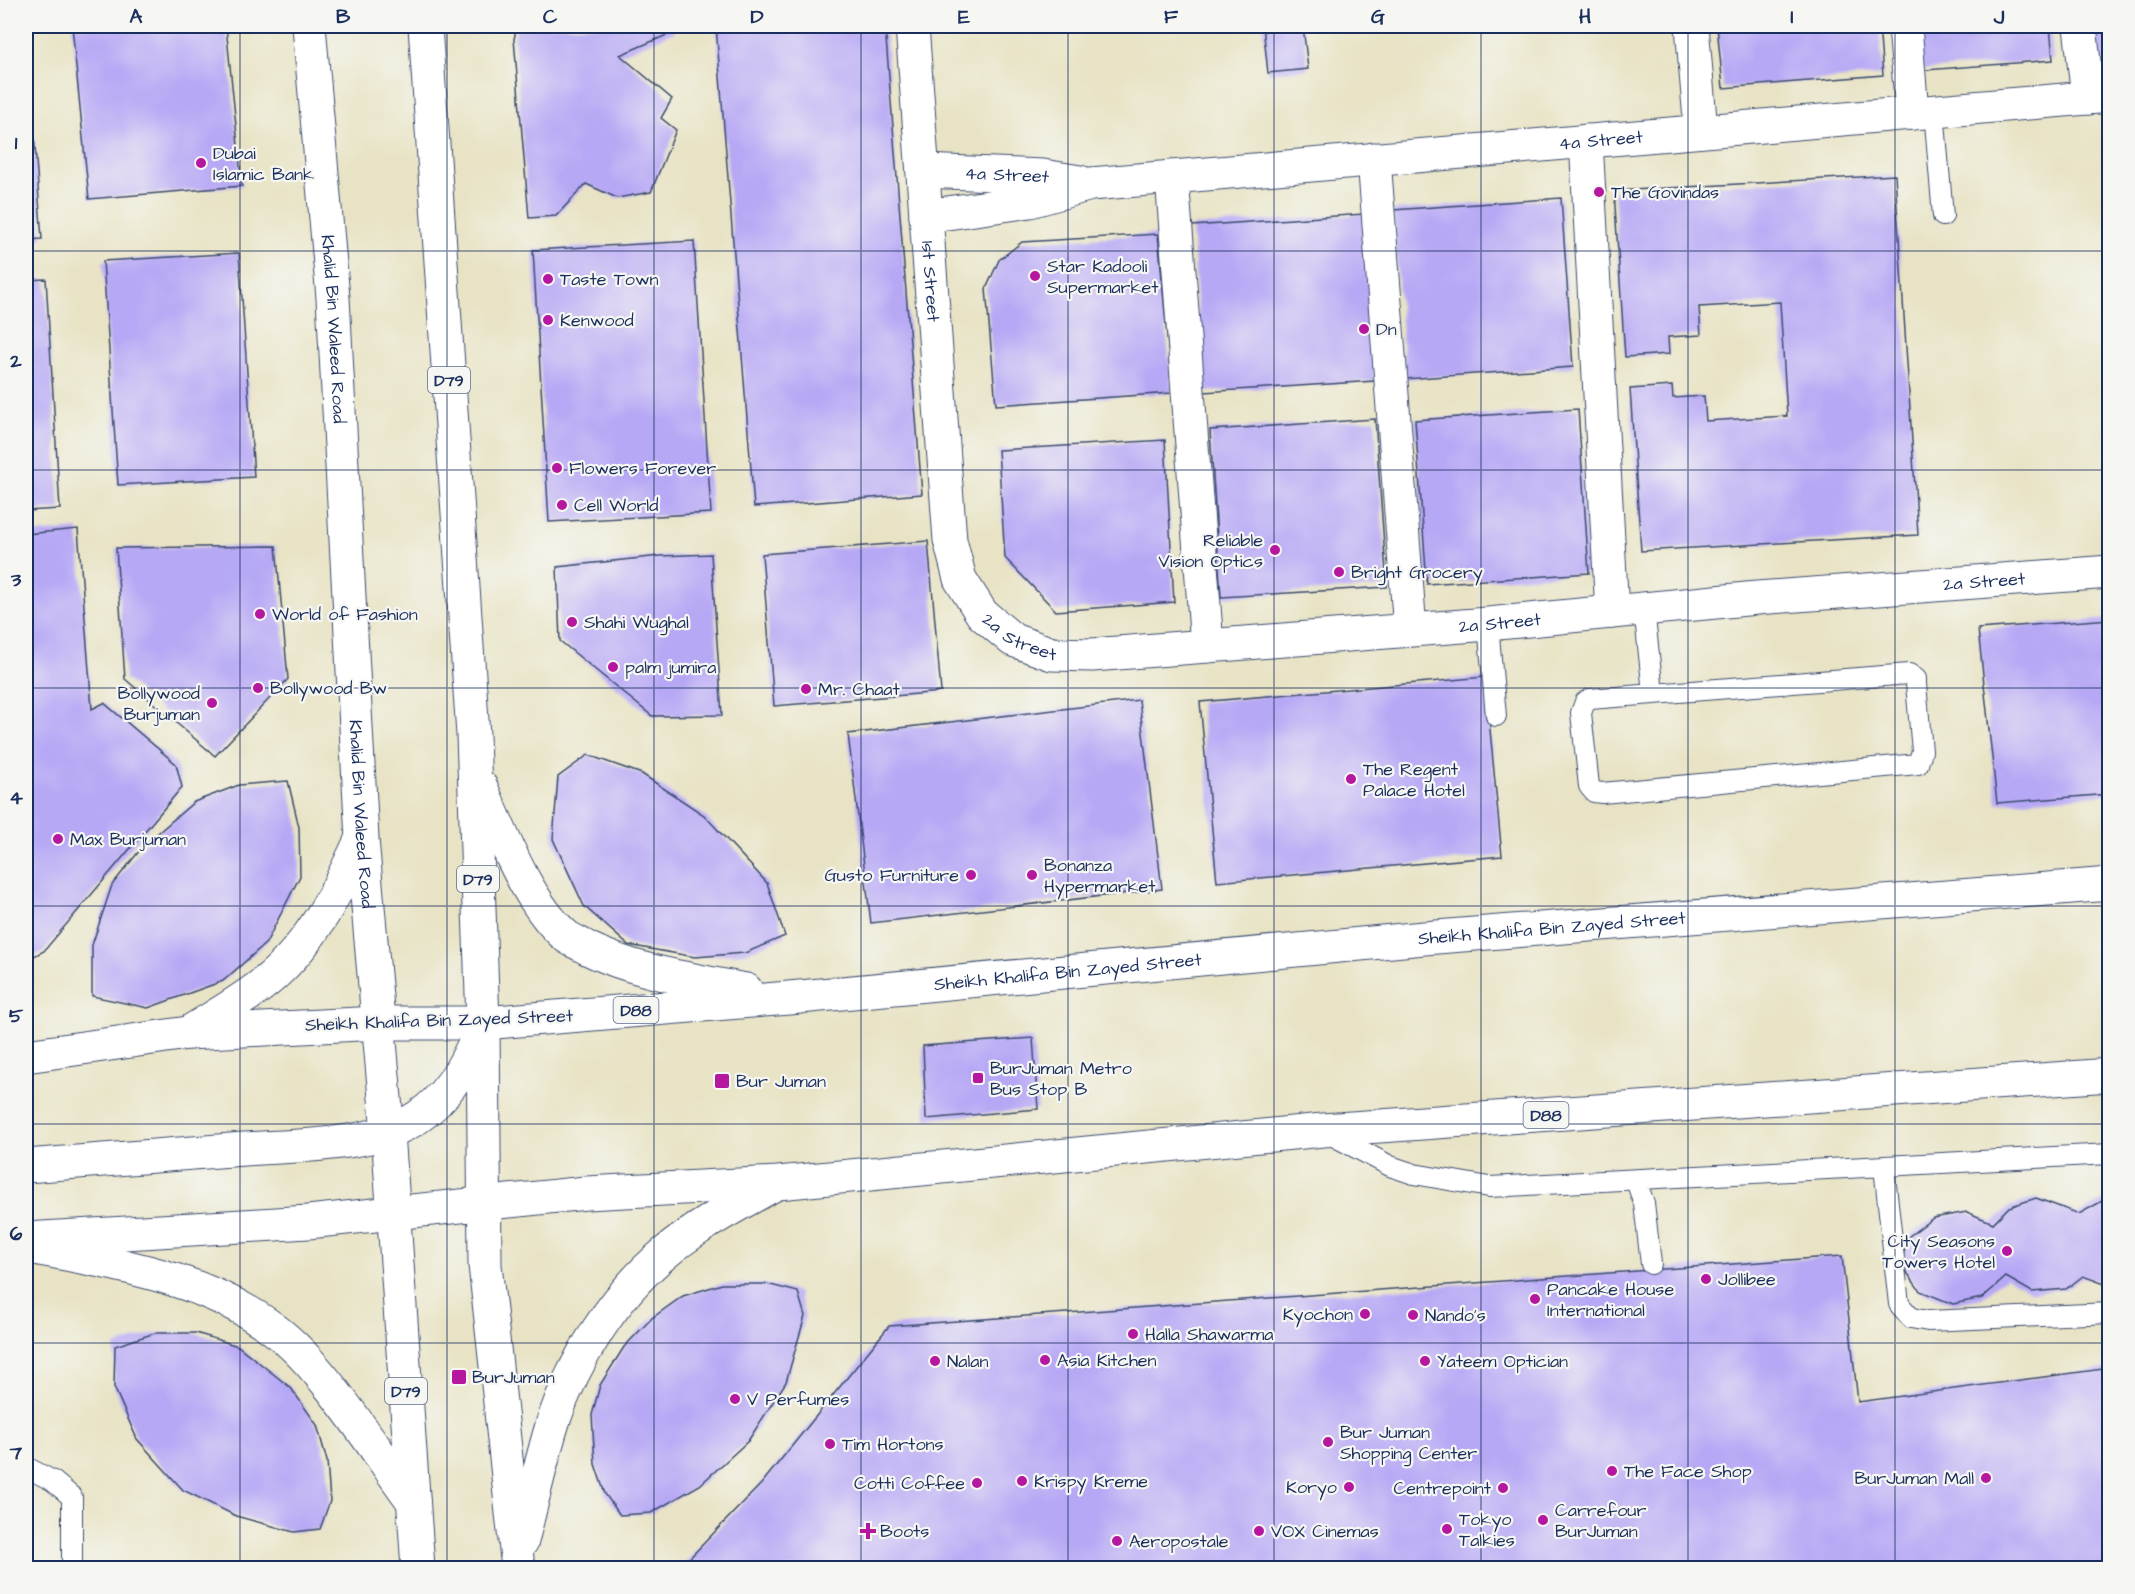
<svg xmlns="http://www.w3.org/2000/svg" width="2135" height="1594" font-family="'Architects Daughter',sans-serif">
  <style>
    .building { fill: #b7a8f5 }
    .lines { fill: none; stroke-linecap: round; stroke-linejoin: round }
    .service-casing { stroke: #3a4a6d; stroke-width: 22 }
    .minor-casing { stroke: #3a4a6d; stroke-width: 35 }
    .secondary-casing { stroke: #3a4a6d; stroke-width: 35 }
    .primary-casing { stroke: #3a4a6d; stroke-width: 35 }
    .service { stroke: #fff; stroke-width: 20 }
    .minor { stroke: #fff; stroke-width: 33 }
    .secondary { stroke: #fff; stroke-width: 33 }
    .primary { stroke: #fff; stroke-width: 33 }
    .grid { fill: none; stroke: #1b2f5e; stroke-width: 1.5; stroke-opacity: 0.55 }
    .poi-dot { fill: #b5179e; stroke: #f6f6f2; stroke-width: 2 }
    .labels { text-anchor: middle; stroke-width: 4.5; stroke-linejoin: round; paint-order: stroke }
    .shield { fill: #f6f6f2; stroke: #5d6b8a; stroke-width: 1.5 }
    .shield-label { font-size: 16px; font-weight: bold; fill: #1b2f5e }
    .street-label { font-size: 18px; fill: #1b2f5e; stroke: #f6f6f2 }
    .poi-label { font-size: 18px; fill: #1b2f5e; stroke: #f6f6f2; text-anchor: start }
    .neatline { fill: none; stroke: #1b2f5e; stroke-width: 2 }
    .grid-label { font-size: 20px; text-anchor: middle; font-weight: bold; fill: #1b2f5e }
  </style>
  <rect width="100%" height="100%" fill="#f6f6f2"/>
  <filter id="ink" filterUnits="userSpaceOnUse"><feTurbulence type="fractalNoise" baseFrequency=".0167" numOctaves="2"/><feDisplacementMap in="SourceGraphic" scale="12" xChannelSelector="R" yChannelSelector="G"/><feConvolveMatrix kernelMatrix="1 2 1 2 8 2 1 2 1" color-interpolation-filters="sRGB"/></filter>
  <filter id="wash" filterUnits="userSpaceOnUse"><feTurbulence type="fractalNoise" baseFrequency=".008" numOctaves="4" result="noise"/><feDisplacementMap in="SourceGraphic" scale="24" xChannelSelector="R" yChannelSelector="G"/><feGaussianBlur stdDeviation="1.35" result="paint"/><feColorMatrix in="noise" values="0 0 0 0 0 0 0 0 0 0 0 0 0 0 0 0 0 1.4 0 .05"/><feComposite in="paint" operator="in"/></filter>
  <g filter="url(#wash)">
    <rect width="100%" height="100%" fill="#e8e3c4"/>
    <g id="blocks">
      <!-- building -->
      <path class="building" d="M 72,26 L 226,26 L 242,186 L 89,199 Z
        M 517,26 L 674,26 L 674,32 L 620,55 L 672,99 L 661,118 L 676,130 L 651,192 L 617,198 L 586,184 L 556,216 L 529,218 L 514,39 Z
        M 716,26 L 885,26 L 922,494 L 754,507 Z
        M 1263,26 L 1303,26 L 1308,69 L 1268,73 Z
        M 1717,26 L 1879,26 L 1883,75 L 1723,88 Z
        M 1909,26 L 2050,26 L 2053,60 L 1913,71 Z
        M 2091,26 L 2110,26 L 2110,60 L 2095,62 Z
        M 26,28 L 42,239 L 26,240 Z
        M 1895,175 L 1918,535 L 1641,551 L 1630,389 L 1672,386 L 1673,398 L 1704,396 L 1706,421 L 1787,416 L 1780,302 L 1699,307 L 1701,335 L 1668,337 L 1669,354 L 1625,357 L 1614,191 Z
        M 1561,198 L 1573,367 L 1405,379 L 1393,210 Z
        M 1364,214 L 1375,381 L 1203,392 L 1192,226 Z
        M 1158,234 L 1172,393 L 996,405 L 986,289 L 999,260 L 1022,242 Z
        M 694,241 L 711,513 L 549,522 L 533,250 Z
        M 239,253 L 254,477 L 118,485 L 103,261 Z
        M 46,279 L 60,509 L 26,511 L 26,280 Z
        M 1578,409 L 1589,573 L 1427,584 L 1415,420 Z
        M 1375,419 L 1387,587 L 1221,597 L 1210,430 Z
        M 1165,440 L 1174,602 L 1056,611 L 1005,558 L 998,450 Z
        M 78,529 L 92,709 L 104,703 L 176,764 L 182,787 L 44,951 L 26,960 L 26,534 Z
        M 928,541 L 941,692 L 774,706 L 762,554 Z
        M 276,546 L 288,679 L 215,756 L 125,679 L 116,548 Z
        M 711,554 L 722,715 L 652,716 L 560,641 L 557,567 L 660,556 Z
        M 2110,619 L 2110,794 L 1997,803 L 1978,629 Z
        M 1485,677 L 1502,856 L 1217,882 L 1200,702 Z
        M 1139,700 L 1162,889 L 871,923 L 848,734 Z
        M 588,755 L 642,774 L 704,815 L 767,883 L 785,936 L 745,953 L 695,957 L 628,945 L 584,906 L 553,839 L 558,777 Z
        M 288,781 L 299,827 L 300,876 L 266,943 L 223,981 L 148,1008 L 92,996 L 92,945 L 112,885 L 144,845 L 194,802 L 239,785 Z
        M 1033,1038 L 1038,1109 L 926,1119 L 923,1046 Z
        M 2036,1198 L 2079,1214 L 2104,1200 L 2110,1200 L 2110,1286 L 2083,1276 L 2066,1289 L 2032,1292 L 2006,1277 L 1982,1298 L 1953,1304 L 1920,1291 L 1901,1264 L 1908,1237 L 1933,1218 L 1967,1212 L 1993,1223 L 2009,1207 Z
        M 1842,1256 L 1858,1402 L 2110,1368 L 2110,1568 L 680,1568 L 762,1483 L 889,1326 Z
        M 722,1284 L 767,1284 L 798,1292 L 805,1316 L 786,1382 L 748,1441 L 700,1485 L 651,1513 L 620,1515 L 605,1494 L 595,1464 L 592,1415 L 600,1385 L 624,1347 L 652,1318 L 683,1296 Z
        M 155,1333 L 196,1333 L 238,1346 L 291,1388 L 317,1425 L 327,1461 L 330,1501 L 320,1529 L 294,1532 L 236,1516 L 183,1490 L 137,1439 L 114,1387 L 115,1346 Z"/>
    </g>
  </g>
  <g filter="url(#ink)">
    <use href="#blocks" fill-opacity="0" stroke="#3a4a6d" stroke-width="1.5"/>
    <g class="lines">
      <defs>
        <path id="service" d="M 1934,111 L 1943,216
          M 1644,608 L 1653,693
          M 1488,624 L 1496,716
          M 1909,674 L 1916,679 L 1916,684 L 1922,751 L 1918,764 L 1602,793 L 1594,792 L 1589,786 L 1581,713 L 1585,702 L 1590,699 Z
          M 1328,1133 L 1390,1166 L 1414,1174 L 1489,1187 L 2110,1154
          M 1884,1167 L 1899,1304 L 1911,1318 L 1928,1321 L 2110,1313
          M 1636,1181 L 1644,1203 L 1651,1264
          M 26,1467 L 53,1481 L 72,1497 L 72,1568"/>
        <g id="minor">
          <path id="s1" d="M 912,26 L 950,540 L 960,579 L 982,614 L 1013,640 L 1052,654 L 1092,655 L 1488,624 L 1757,598 L 2110,572"/>
          <path d="M 1692,26 L 1701,131"/>
          <path d="M 1905,26 L 1912,113"/>
          <path d="M 2080,26 L 2088,98"/>
          <path d="M 1586,141 L 1612,612"/>
          <path d="M 1374,159 L 1410,630"/>
          <path id="s2" d="M 923,171 L 1043,176 L 1080,182"/>
          <path d="M 1172,177 L 1207,646"/>
          <path id="s3" d="M 926,216 L 1030,201 L 1091,184 L 2110,96"/>
        </g>
        <path id="secondary" d="M 26,1056 L 188,1033 L 378,1023
          M 26,1239 L 308,1222 L 393,1213"/>
        <g id="primary">
          <path id="s4" d="M 309,26 L 333,298 L 362,839 L 388,1132 L 418,1568"/>
          <path d="M 425,26 L 473,735 L 483,1023 L 485,1265 L 518,1568"/>
          <path d="M 481,787 C 501,832 528,905 567,937 C 573,941 581,944 587,948 C 637,973 692,979 746,990"/>
          <path id="s5" d="M 378,1023 L 483,1023 L 556,1017 L 789,998 L 1424,938 L 2110,884"/>
          <path d="M 188,1033 C 215,1016 244,1000 268,980 C 313,942 337,892 361,840"/>
          <path d="M 26,1166 C 94,1161 162,1155 231,1150 C 288,1145 371,1149 418,1117 C 448,1097 466,1065 479,1033"/>
          <path d="M 393,1213 L 586,1193 L 778,1183 L 1323,1130 L 2110,1075"/>
          <path d="M 26,1246 C 112,1264 202,1275 275,1330 C 324,1367 375,1450 413,1501"/>
          <path d="M 522,1541 C 532,1502 541,1461 553,1422 C 574,1360 614,1295 665,1253 C 697,1226 736,1206 773,1185"/>
        </g>
      </defs>
      <!-- service casing -->
      <use href="#service" class="service-casing"/>
      <!-- minor casing -->
      <use href="#minor" class="minor-casing"/>
      <!-- secondary casing -->
      <use href="#secondary" class="secondary-casing"/>
      <!-- primary casing -->
      <use href="#primary" class="primary-casing"/>
      <!-- service -->
      <use href="#service" class="service"/>
      <!-- minor -->
      <use href="#minor" class="minor"/>
      <!-- secondary -->
      <use href="#secondary" class="secondary"/>
      <!-- primary -->
      <use href="#primary" class="primary"/>
    </g>
  </g>
  <!-- grid -->
  <path class="grid" d="M 240,26 L 240,1568M 447,26 L 447,1568M 654,26 L 654,1568M 861,26 L 861,1568M 1068,26 L 1068,1568M 1274,26 L 1274,1568M 1481,26 L 1481,1568M 1688,26 L 1688,1568M 1895,26 L 1895,1568M 26,251 L 2110,251M 26,470 L 2110,470M 26,688 L 2110,688M 26,906 L 2110,906M 26,1124 L 2110,1124M 26,1343 L 2110,1343"/>
  <!-- markers -->
  <g class="poi-dot">
    <circle cx="201" cy="163" r="6"/>
    <circle cx="1599" cy="192" r="6"/>
    <circle cx="1035" cy="276" r="6"/>
    <circle cx="548" cy="279" r="6"/>
    <circle cx="548" cy="320" r="6"/>
    <circle cx="1364" cy="329" r="6"/>
    <circle cx="557" cy="468" r="6"/>
    <circle cx="562" cy="505" r="6"/>
    <circle cx="1275" cy="550" r="6"/>
    <circle cx="1339" cy="572" r="6"/>
    <circle cx="260" cy="614" r="6"/>
    <circle cx="572" cy="622" r="6"/>
    <circle cx="613" cy="667" r="6"/>
    <circle cx="258" cy="688" r="6"/>
    <circle cx="806" cy="689" r="6"/>
    <circle cx="212" cy="703" r="6"/>
    <circle cx="1351" cy="779" r="6"/>
    <circle cx="58" cy="839" r="6"/>
    <circle cx="971" cy="875" r="6"/>
    <circle cx="1032" cy="875" r="6"/>
    <rect x="972" y="1072" width="12" height="12" rx="3"/>
    <rect x="714" y="1073" width="16" height="16" rx="3"/>
    <circle cx="2007" cy="1251" r="6"/>
    <circle cx="1706" cy="1279" r="6"/>
    <circle cx="1535" cy="1299" r="6"/>
    <circle cx="1365" cy="1314" r="6"/>
    <circle cx="1413" cy="1315" r="6"/>
    <circle cx="1133" cy="1334" r="6"/>
    <circle cx="1045" cy="1360" r="6"/>
    <circle cx="935" cy="1361" r="6"/>
    <circle cx="1425" cy="1361" r="6"/>
    <rect x="451" y="1369" width="16" height="16" rx="3"/>
    <circle cx="735" cy="1399" r="6"/>
    <circle cx="1328" cy="1442" r="6"/>
    <circle cx="830" cy="1444" r="6"/>
    <circle cx="1612" cy="1471" r="6"/>
    <circle cx="1986" cy="1478" r="6"/>
    <circle cx="1022" cy="1481" r="6"/>
    <circle cx="977" cy="1483" r="6"/>
    <circle cx="1349" cy="1487" r="6"/>
    <circle cx="1503" cy="1488" r="6"/>
    <circle cx="1543" cy="1520" r="6"/>
    <circle cx="1447" cy="1529" r="6"/>
    <path d="M865 1522h6v6h6v6h-6v6h-6v-6h-6v-6h6z"/>
    <circle cx="1259" cy="1531" r="6"/>
    <circle cx="1117" cy="1541" r="6"/>
  </g>
  <g class="labels">
    <!-- shield labels -->
    <g class="shield">
      <rect x="428" y="367" width="42" height="26" rx="4.5"/>
      <rect x="457" y="866" width="42" height="26" rx="4.5"/>
      <rect x="613.5" y="997" width="45" height="26" rx="4.5"/>
      <rect x="1523.5" y="1102" width="45" height="26" rx="4.5"/>
      <rect x="385" y="1378" width="42" height="26" rx="4.5"/>
    </g>
    <g class="shield-label">
      <text x="449" y="386">D79</text>
      <text x="478" y="885">D79</text>
      <text x="636" y="1016">D88</text>
      <text x="1546" y="1121">D88</text>
      <text x="406" y="1397">D79</text>
    </g>
    <!-- street labels -->
    <g class="street-label">
      <text dy="6" stroke="none"><textPath href="#s3" startOffset="680">4a Street</textPath></text>
      <text dy="6" stroke="none"><textPath href="#s2" startOffset="84">4a Street</textPath></text>
      <text dy="6" stroke="none"><textPath href="#s1" startOffset="256">1st Street</textPath></text>
      <text dy="6" stroke="none"><textPath href="#s4" startOffset="304">Khalid Bin Waleed Road</textPath></text>
      <text dy="6" stroke="none"><textPath href="#s1" startOffset="1614">2a Street</textPath></text>
      <text dy="6" stroke="none"><textPath href="#s1" startOffset="1128">2a Street</textPath></text>
      <text dy="6" stroke="none"><textPath href="#s1" startOffset="642">2a Street</textPath></text>
      <text dy="6" stroke="none"><textPath href="#s4" startOffset="790">Khalid Bin Waleed Road</textPath></text>
      <text dy="6" stroke="none"><textPath href="#s5" startOffset="1178">Sheikh Khalifa Bin Zayed Street</textPath></text>
      <text dy="6" stroke="none"><textPath href="#s5" startOffset="692">Sheikh Khalifa Bin Zayed Street</textPath></text>
      <text transform="translate(439 1020) rotate(-2)" y="6">Sheikh Khalifa Bin Zayed Street</text>
    </g>
    <!-- poi labels -->
    <g class="poi-label">
      <text x="213" y="159">Dubai<tspan x="213" dy="21">Islamic Bank</tspan></text>
      <text x="1611" y="198">The Govindas</text>
      <text x="1047" y="272">Star Kadooli<tspan x="1047" dy="21">Supermarket</tspan></text>
      <text x="560" y="285">Taste Town</text>
      <text x="560" y="326">Kenwood</text>
      <text x="1376" y="335">Dn</text>
      <text x="569" y="474">Flowers Forever</text>
      <text x="574" y="511">Cell World</text>
      <text x="1263" y="546" text-anchor="end">Reliable<tspan x="1263" dy="21">Vision Optics</tspan></text>
      <text x="1351" y="578">Bright Grocery</text>
      <text x="272" y="620">World of Fashion</text>
      <text x="584" y="628">Shahi Wughal</text>
      <text x="625" y="673">palm jumira</text>
      <text x="270" y="694">Bollywood Bw</text>
      <text x="818" y="695">Mr. Chaat</text>
      <text x="200" y="699" text-anchor="end">Bollywood<tspan x="200" dy="21">Burjuman</tspan></text>
      <text x="1363" y="775">The Regent<tspan x="1363" dy="21">Palace Hotel</tspan></text>
      <text x="70" y="845">Max Burjuman</text>
      <text x="1044" y="871">Bonanza<tspan x="1044" dy="21">Hypermarket</tspan></text>
      <text x="959" y="881" text-anchor="end">Gusto Furniture</text>
      <text x="990" y="1074">BurJuman Metro<tspan x="990" dy="21">Bus Stop B</tspan></text>
      <text x="736" y="1087">Bur Juman</text>
      <text x="1995" y="1247" text-anchor="end">City Seasons<tspan x="1995" dy="21">Towers Hotel</tspan></text>
      <text x="1718" y="1285">Jollibee</text>
      <text x="1547" y="1295">Pancake House<tspan x="1547" dy="21">International</tspan></text>
      <text x="1353" y="1320" text-anchor="end">Kyochon</text>
      <text x="1425" y="1321">Nando's</text>
      <text x="1145" y="1340">Halla Shawarma</text>
      <text x="1057" y="1366">Asia Kitchen</text>
      <text x="947" y="1367">Nalan</text>
      <text x="1437" y="1367">Yateem Optician</text>
      <text x="472" y="1383">BurJuman</text>
      <text x="747" y="1405">V Perfumes</text>
      <text x="1340" y="1438">Bur Juman<tspan x="1340" dy="21">Shopping Center</tspan></text>
      <text x="842" y="1450">Tim Hortons</text>
      <text x="1624" y="1477">The Face Shop</text>
      <text x="1974" y="1484" text-anchor="end">BurJuman Mall</text>
      <text x="1034" y="1487">Krispy Kreme</text>
      <text x="965" y="1489" text-anchor="end">Cotti Coffee</text>
      <text x="1337" y="1493" text-anchor="end">Koryo</text>
      <text x="1491" y="1494" text-anchor="end">Centrepoint</text>
      <text x="1555" y="1516">Carrefour<tspan x="1555" dy="21">BurJuman</tspan></text>
      <text x="1459" y="1525">Tokyo<tspan x="1459" dy="21">Talkies</tspan></text>
      <text x="880" y="1537">Boots</text>
      <text x="1271" y="1537">VOX Cinemas</text>
      <text x="1129" y="1547">Aeropostale</text>
    </g>
  </g>
  <!-- margin -->
  <rect width="2135" height="1594" fill="none" stroke="#f6f6f2" stroke-width="66"/>
  <rect x="33" y="33" width="2069" height="1528" class="neatline"/>
  <g class="grid-label">
    <text x="136" y="23">A</text>
    <text x="343" y="23">B</text>
    <text x="550" y="23">C</text>
    <text x="757" y="23">D</text>
    <text x="964" y="23">E</text>
    <text x="1171" y="23">F</text>
    <text x="1378" y="23">G</text>
    <text x="1585" y="23">H</text>
    <text x="1792" y="23">I</text>
    <text x="1999" y="23">J</text>
    <text x="16" y="149">1</text>
    <text x="16" y="367">2</text>
    <text x="16" y="586">3</text>
    <text x="16" y="804">4</text>
    <text x="16" y="1022">5</text>
    <text x="16" y="1240">6</text>
    <text x="16" y="1459">7</text>
  </g>
</svg>
